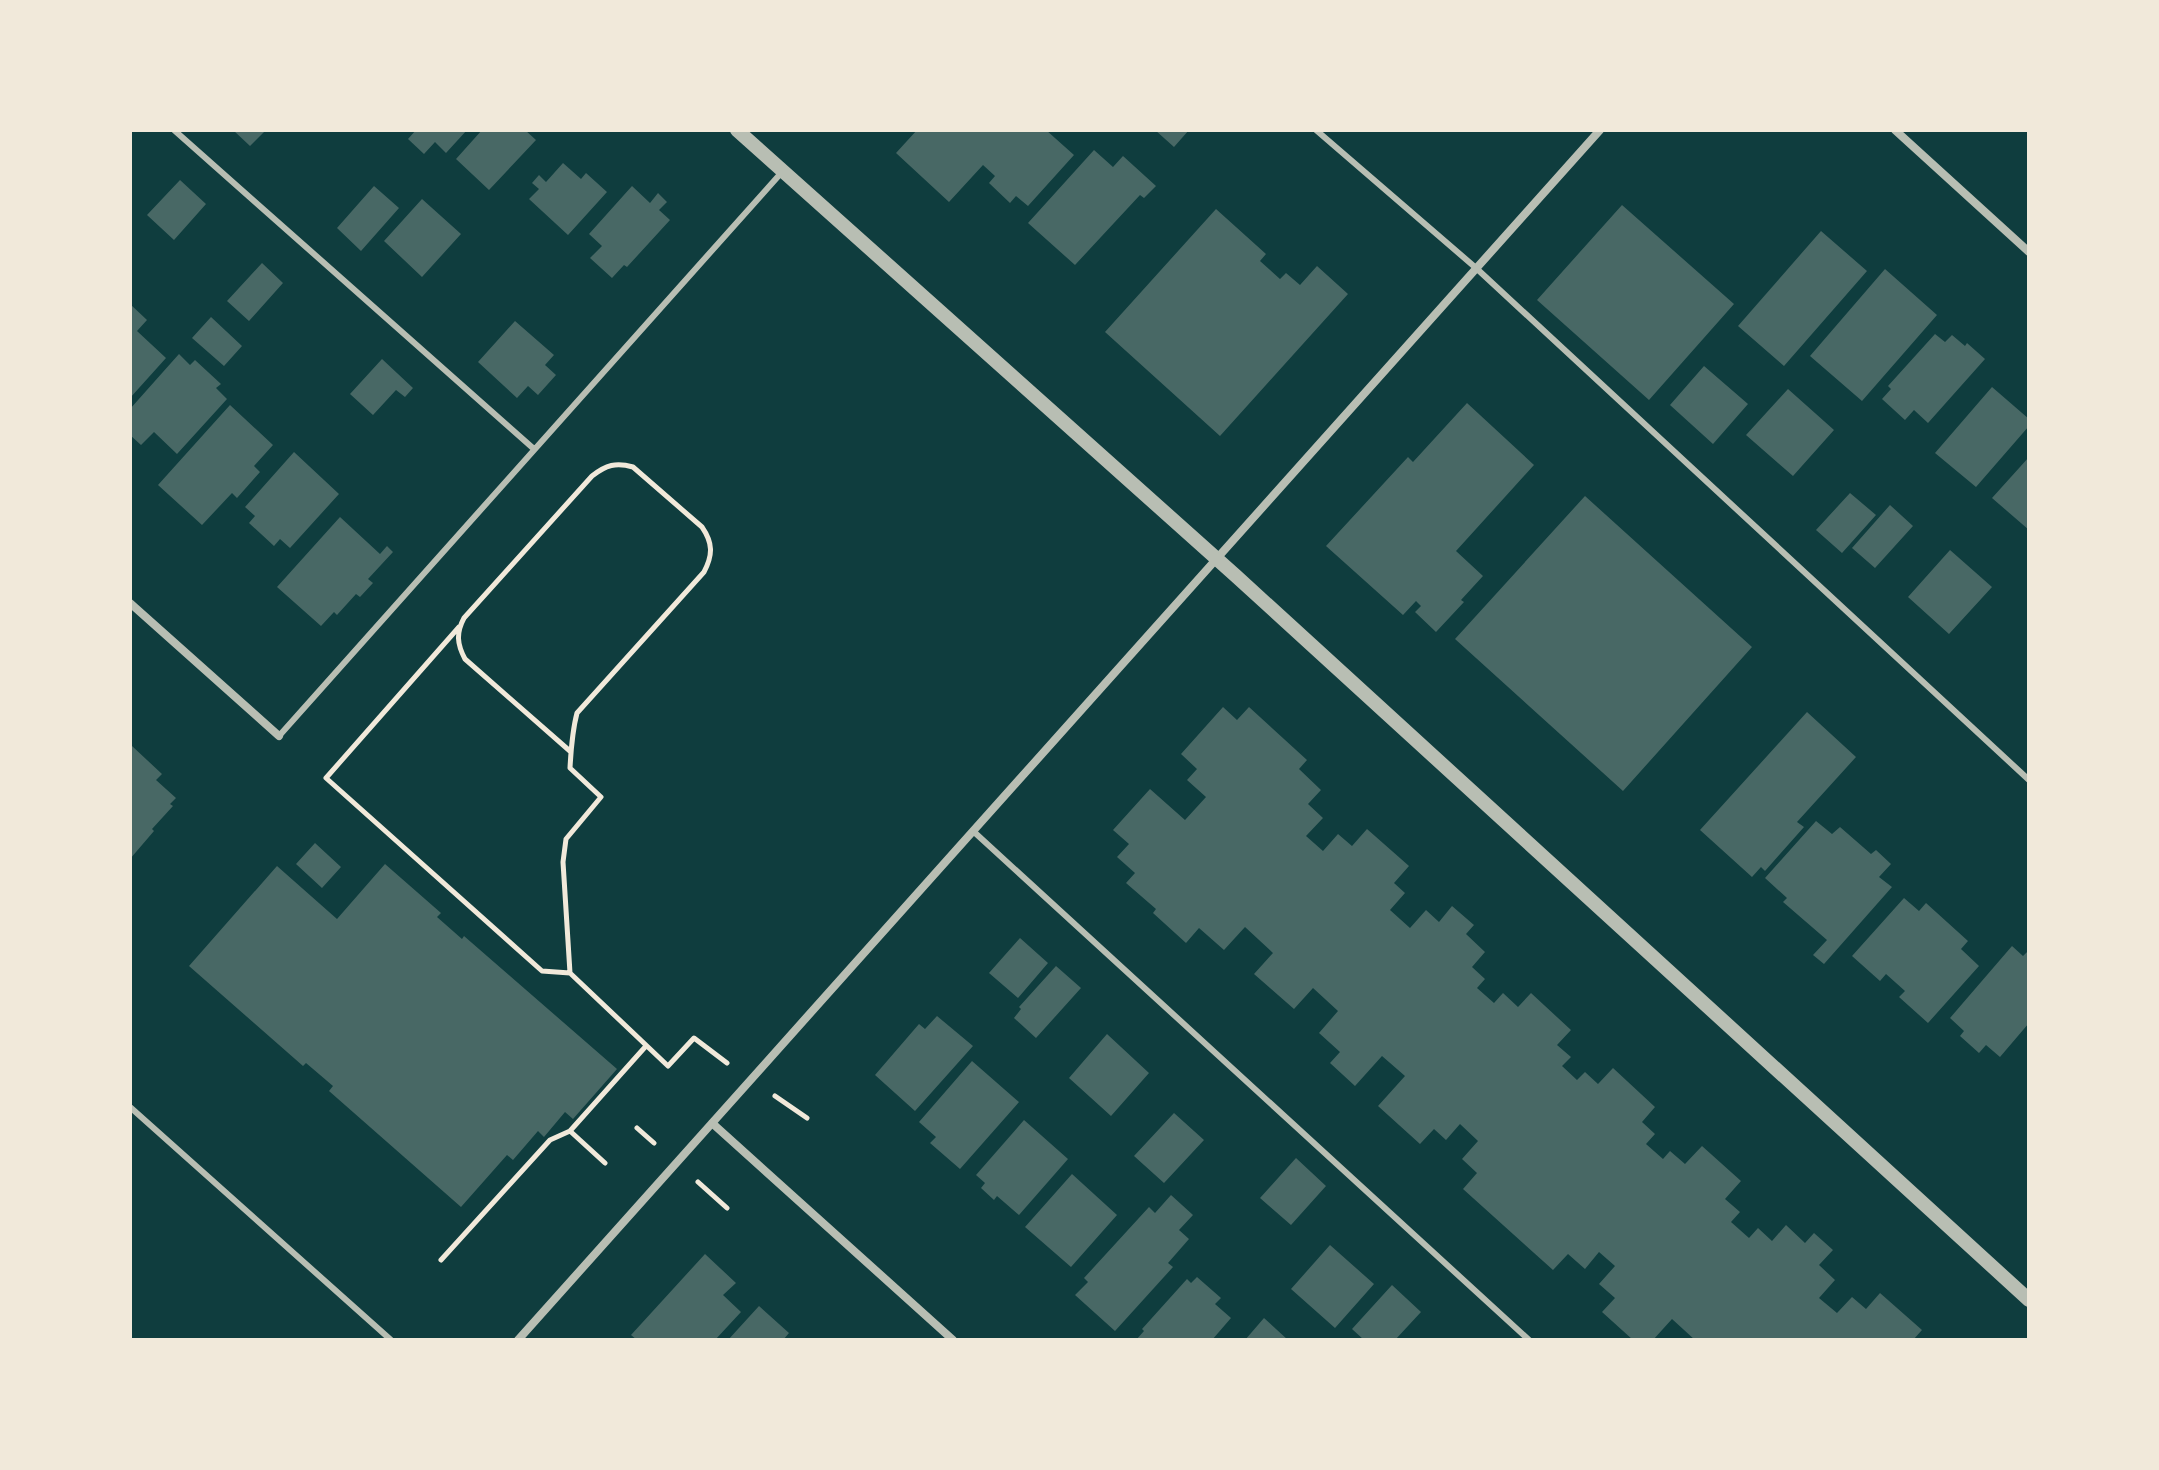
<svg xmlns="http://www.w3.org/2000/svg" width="2159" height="1470" font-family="'IBM Plex Serif',serif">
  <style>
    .building { fill: #486865 }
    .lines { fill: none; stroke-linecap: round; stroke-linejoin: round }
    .path { stroke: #f1e9da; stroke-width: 5 }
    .service { stroke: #b8beb3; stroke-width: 6 }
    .minor { stroke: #b8beb3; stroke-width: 8 }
    .tertiary { stroke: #b8beb3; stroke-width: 14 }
  </style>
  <rect width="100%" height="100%" fill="#0f3d3e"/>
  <!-- building -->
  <path class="building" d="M 233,130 L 266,130 L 250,146 Z
    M 416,130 L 467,130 L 446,153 L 435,142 L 424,154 L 408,139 Z
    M 482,130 L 525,130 L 536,140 L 489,190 L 456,159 Z
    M 917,130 L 1046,130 L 1074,155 L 1028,206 L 1016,196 L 1010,203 L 989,183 L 995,176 L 983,165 L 949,202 L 896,153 Z
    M 1155,130 L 1189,130 L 1174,147 Z
    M 1094,150 L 1113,167 L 1123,156 L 1156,186 L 1144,198 L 1140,195 L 1075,265 L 1028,223 Z
    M 563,163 L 581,179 L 586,173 L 607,192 L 568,235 L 529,199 L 539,189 L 532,183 L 539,175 L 546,182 Z
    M 180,180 L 206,204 L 174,240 L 147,215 Z
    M 374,186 L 399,208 L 361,251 L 337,228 Z
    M 632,186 L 650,203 L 658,193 L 667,202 L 659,210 L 670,220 L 627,267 L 624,265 L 612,278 L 590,258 L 602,246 L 589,234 Z
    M 422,199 L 461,234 L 422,277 L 384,241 Z
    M 1622,205 L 1734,304 L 1649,400 L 1537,300 Z
    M 1216,209 L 1266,254 L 1260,261 L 1280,279 L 1286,273 L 1300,285 L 1317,266 L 1348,294 L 1220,436 L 1105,332 Z
    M 1821,231 L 1867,271 L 1784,366 L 1738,326 Z
    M 262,263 L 283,283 L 249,321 L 227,301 Z
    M 1885,269 L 1937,315 L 1862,401 L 1810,356 Z
    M 130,304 L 147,320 L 137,331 L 166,358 L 130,398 Z
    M 211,317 L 242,346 L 224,366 L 192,338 Z
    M 515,321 L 554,355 L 545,365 L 556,375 L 538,395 L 528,386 L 517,398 L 478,362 Z
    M 1935,334 L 1945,342 L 1952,335 L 1965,346 L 1967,343 L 1985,359 L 1928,423 L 1914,410 L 1905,420 L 1882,399 L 1891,389 L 1888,386 Z
    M 179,354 L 190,365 L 195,360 L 221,384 L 216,388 L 227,399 L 177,454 L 154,432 L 141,445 L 130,435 L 130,414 L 132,412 L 130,409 Z
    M 382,359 L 413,388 L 405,397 L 396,390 L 373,415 L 350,394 Z
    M 1704,366 L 1748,404 L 1713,444 L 1670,405 Z
    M 1992,387 L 2029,419 L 2029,426 L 1976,487 L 1935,453 Z
    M 1788,389 L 1834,430 L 1793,476 L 1746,435 Z
    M 1467,403 L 1534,465 L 1456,551 L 1483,576 L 1461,600 L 1464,602 L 1436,632 L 1415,612 L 1421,606 L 1416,601 L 1403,615 L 1326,546 L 1408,457 L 1413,462 Z
    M 230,405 L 273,445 L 254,466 L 260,472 L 237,498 L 232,493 L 202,525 L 158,485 Z
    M 294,452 L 339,494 L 290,548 L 280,539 L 274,546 L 249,523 L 255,516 L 245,507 Z
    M 2029,457 L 2029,530 L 1992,498 Z
    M 1850,493 L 1876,515 L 1842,553 L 1816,530 Z
    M 1585,496 L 1752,647 L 1623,791 L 1455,639 Z
    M 1890,505 L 1913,526 L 1875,568 L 1852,548 Z
    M 340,517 L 380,554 L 387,546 L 393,552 L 368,579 L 373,583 L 360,597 L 356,594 L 337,615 L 334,612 L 321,626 L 277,587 Z
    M 1950,550 L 1992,587 L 1949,634 L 1908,597 Z
    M 1223,707 L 1237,720 L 1249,707 L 1307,760 L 1299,769 L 1321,790 L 1308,804 L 1323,818 L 1306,836 L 1323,851 L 1338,834 L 1352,846 L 1367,829 L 1409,866 L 1394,883 L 1405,893 L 1390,910 L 1410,928 L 1426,910 L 1439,922 L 1452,906 L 1474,925 L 1466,934 L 1485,952 L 1472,967 L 1485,979 L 1477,988 L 1494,1003 L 1503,993 L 1518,1007 L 1531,993 L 1571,1030 L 1557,1045 L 1571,1057 L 1562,1066 L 1577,1080 L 1585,1072 L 1598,1084 L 1613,1068 L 1655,1107 L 1642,1122 L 1655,1134 L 1646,1144 L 1663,1159 L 1670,1151 L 1685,1164 L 1702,1146 L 1741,1181 L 1725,1199 L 1740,1212 L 1731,1222 L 1749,1238 L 1758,1228 L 1772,1241 L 1786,1225 L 1805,1243 L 1814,1233 L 1833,1250 L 1819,1265 L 1835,1280 L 1819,1298 L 1837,1313 L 1852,1297 L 1866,1309 L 1880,1293 L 1922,1330 L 1913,1340 L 1695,1340 L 1672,1319 L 1653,1340 L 1633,1340 L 1602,1312 L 1615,1298 L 1599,1284 L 1615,1266 L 1599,1252 L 1585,1269 L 1568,1254 L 1553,1270 L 1463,1189 L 1477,1173 L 1462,1159 L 1478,1141 L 1460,1124 L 1446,1140 L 1434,1129 L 1420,1144 L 1378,1106 L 1405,1076 L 1382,1056 L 1355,1086 L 1330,1063 L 1340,1052 L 1319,1033 L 1338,1011 L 1313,988 L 1294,1009 L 1254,974 L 1273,953 L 1245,927 L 1224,950 L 1199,928 L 1186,943 L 1153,913 L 1156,909 L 1126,883 L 1135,873 L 1117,857 L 1129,844 L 1113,830 L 1150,789 L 1185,820 L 1206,797 L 1187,780 L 1197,769 L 1181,754 Z
    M 1807,712 L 1856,757 L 1797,822 L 1804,827 L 1765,871 L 1761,867 L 1752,877 L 1700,830 Z
    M 132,746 L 162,774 L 156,780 L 176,798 L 170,804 L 173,806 L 152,829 L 154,831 L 130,859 L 130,748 Z
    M 1816,821 L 1832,834 L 1840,827 L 1871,854 L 1876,850 L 1891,864 L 1879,877 L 1892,887 L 1824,964 L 1813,955 L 1827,940 L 1783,902 L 1787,898 L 1765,878 Z
    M 315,843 L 341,867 L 322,888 L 296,864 Z
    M 385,864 L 441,913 L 437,917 L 462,939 L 464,936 L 617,1069 L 573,1119 L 565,1112 L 544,1137 L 538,1131 L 513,1160 L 507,1155 L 461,1207 L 329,1091 L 333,1086 L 306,1063 L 303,1066 L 189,966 L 277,866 L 337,919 Z
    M 1904,898 L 1919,911 L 1926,903 L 1968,941 L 1961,949 L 1979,966 L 1928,1023 L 1899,997 L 1905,991 L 1886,974 L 1880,981 L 1852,956 Z
    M 1020,938 L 1048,963 L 1018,998 L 989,973 Z
    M 2012,946 L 2023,956 L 2029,950 L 2029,1023 L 2000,1057 L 1986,1045 L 1979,1053 L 1960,1036 L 1964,1031 L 1950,1018 Z
    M 1056,966 L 1081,988 L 1036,1038 L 1014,1018 L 1021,1009 L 1019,1007 Z
    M 937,1016 L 973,1046 L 915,1111 L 875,1075 L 919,1024 L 925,1029 Z
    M 1107,1034 L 1149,1073 L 1111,1116 L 1069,1078 Z
    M 972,1061 L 1019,1102 L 960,1169 L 930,1143 L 936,1137 L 919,1122 Z
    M 1174,1113 L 1204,1140 L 1164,1183 L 1134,1156 Z
    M 1024,1120 L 1068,1159 L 1019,1215 L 997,1196 L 994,1200 L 981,1188 L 985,1183 L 976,1175 Z
    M 1296,1158 L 1326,1186 L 1291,1225 L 1260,1198 Z
    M 1072,1174 L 1117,1215 L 1071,1267 L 1025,1227 Z
    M 1171,1195 L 1193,1215 L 1179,1230 L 1189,1239 L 1168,1263 L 1173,1267 L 1115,1331 L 1075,1295 L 1088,1282 L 1084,1278 L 1149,1207 L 1155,1213 Z
    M 1330,1245 L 1374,1284 L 1335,1328 L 1291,1289 Z
    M 705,1254 L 736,1283 L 723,1295 L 741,1312 L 715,1340 L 637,1340 L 631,1335 Z
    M 1197,1277 L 1221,1298 L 1215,1304 L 1231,1318 L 1212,1340 L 1136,1340 L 1144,1331 L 1142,1329 L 1187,1279 L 1191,1283 Z
    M 1392,1285 L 1421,1312 L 1395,1340 L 1364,1340 L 1352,1329 Z
    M 759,1306 L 789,1333 L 783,1340 L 728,1340 Z
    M 1264,1318 L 1288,1340 L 1245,1340 Z"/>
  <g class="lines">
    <!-- path -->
    <path class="path" d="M 459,627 L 326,778 L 542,971 L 570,973
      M 571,752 L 465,659 C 457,644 456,633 464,618 L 592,476 C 606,465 616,462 633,467 L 702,527 C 713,543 713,555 704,572 L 577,713 C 572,732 571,749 570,768 L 601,797 L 566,839 L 563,862 L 570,973 L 668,1066 L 694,1038 L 727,1063
      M 775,1096 L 807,1118
      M 637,1128 L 654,1143
      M 605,1163 L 570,1131 L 646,1046
      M 698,1182 L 727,1208
      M 441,1260 L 550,1140 L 570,1131"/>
    <!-- service -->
    <path class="service" d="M 174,130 L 534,449
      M 1316,130 L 1476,268 L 2029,780
      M 279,736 L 782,172
      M 973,831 L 1529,1340
      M 130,1107 L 391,1340"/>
    <!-- minor -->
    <path class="minor" d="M 1895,130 L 2029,252
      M 130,603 L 279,736
      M 712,1123 L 953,1340
      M 518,1340 L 1600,130"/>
    <!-- tertiary -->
    <path class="tertiary" d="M 737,130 L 1236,576 L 2029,1300"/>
  </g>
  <!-- border -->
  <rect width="2159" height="1470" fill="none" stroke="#f1e9da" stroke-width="264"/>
</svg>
